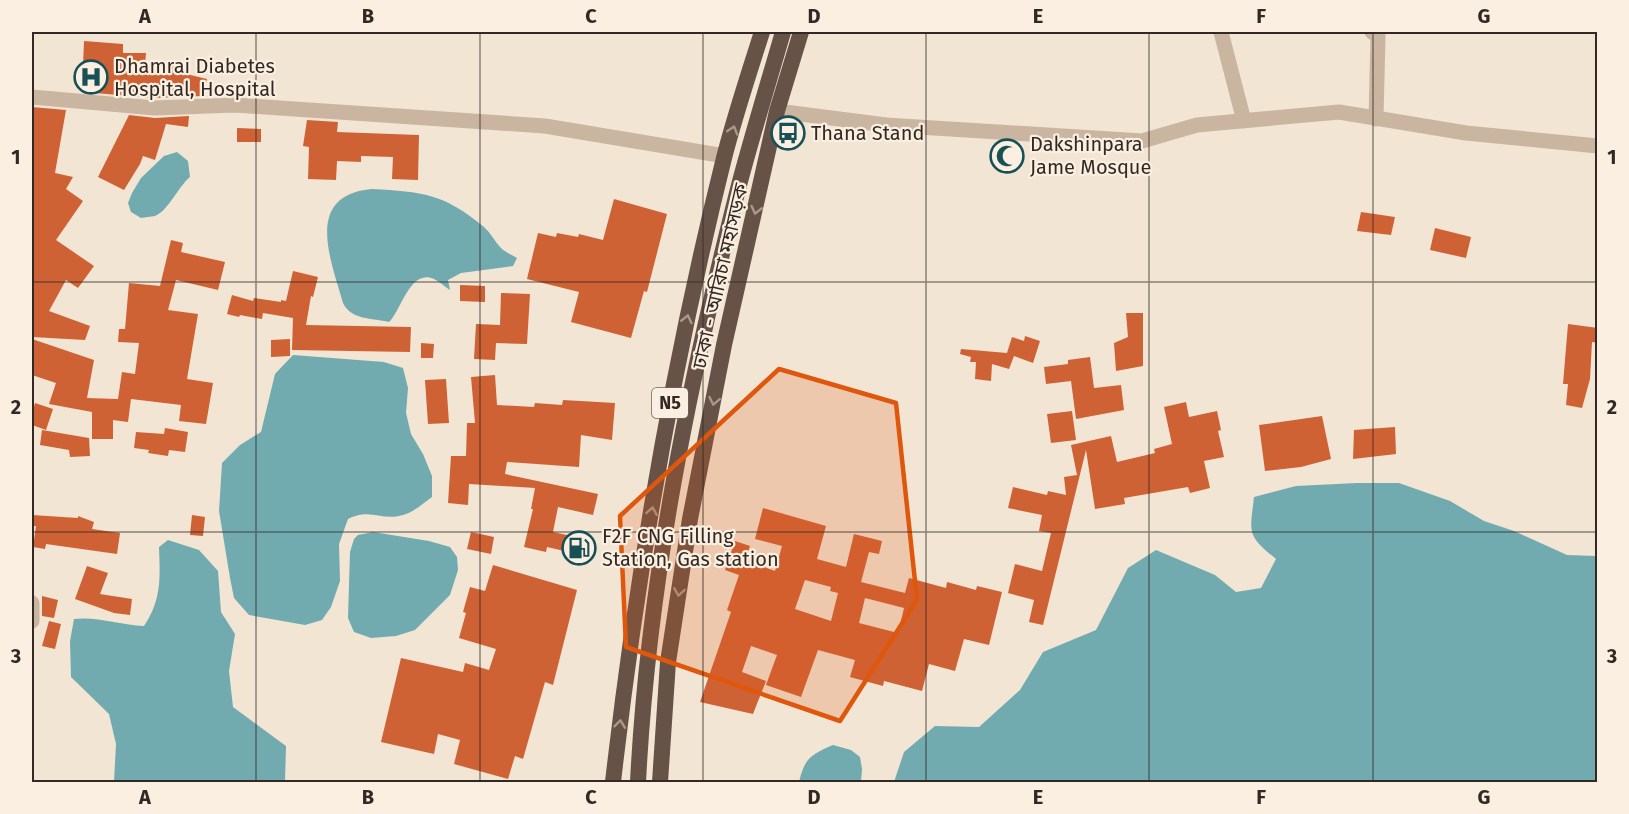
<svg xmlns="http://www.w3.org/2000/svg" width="1629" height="814" font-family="'Fira Sans','Noto Sans Bengali',sans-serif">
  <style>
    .water { fill: #71abb0 }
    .building { fill: #cf6235; fill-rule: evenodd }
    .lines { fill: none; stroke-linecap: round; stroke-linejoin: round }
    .minor { stroke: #cab5a0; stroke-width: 15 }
    .trunk { stroke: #665246; stroke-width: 16 }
    .oneway { stroke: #a9998b }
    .marked { fill: #df570d; fill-opacity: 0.2; stroke: #df570d; stroke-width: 4.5; stroke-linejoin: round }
    .grid { fill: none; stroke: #332924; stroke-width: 1.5; stroke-opacity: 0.55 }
    .labels { text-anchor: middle; stroke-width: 4.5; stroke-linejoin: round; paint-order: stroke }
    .shield { fill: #faefe0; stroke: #6f645c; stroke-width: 1.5 }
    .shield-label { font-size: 18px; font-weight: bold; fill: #332924 }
    .poi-label { font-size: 20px; fill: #332924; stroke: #faefe0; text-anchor: start }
    .street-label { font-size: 20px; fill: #332924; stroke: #faefe0 }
    .neatline { fill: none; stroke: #332924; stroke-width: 2 }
    .grid-label { font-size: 20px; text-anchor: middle; font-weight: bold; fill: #332924 }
  </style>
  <rect width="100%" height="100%" fill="#f2e5d4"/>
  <!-- water -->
  <path class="water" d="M 177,152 L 188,161 L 190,177 C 178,187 168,211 155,216 C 151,217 145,217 141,218 L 131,212 L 128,203 L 132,193 L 141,178 L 164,156 Z
    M 372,189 C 423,192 443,193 484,227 C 491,233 495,242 501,248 C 505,252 512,255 517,258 L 513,266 L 461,273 L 448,280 L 450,290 C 445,287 440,282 434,279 C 410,268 401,311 389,322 C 372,318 351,320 343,303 C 331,260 303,195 372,189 Z
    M 293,355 L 384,362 L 403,368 L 408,388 L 406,413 L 411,434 L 423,454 L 432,476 L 432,497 C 422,504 412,514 399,516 C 380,520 369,508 348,519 L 339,544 L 340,581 L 331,607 L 322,620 L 305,625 L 249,615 L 234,598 L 230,578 L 219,511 L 222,463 L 240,445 L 261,432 L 275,374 Z
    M 1357,483 L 1399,483 L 1450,501 L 1484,521 L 1514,531 L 1567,555 L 1597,556 L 1597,782 L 894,782 L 904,752 L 935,726 L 979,727 L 1020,690 L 1043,652 L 1096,630 L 1128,568 L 1156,550 L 1215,575 L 1236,592 L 1261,588 L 1276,559 C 1246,535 1250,533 1254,497 L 1296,486 Z
    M 373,532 L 429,541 L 450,547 L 457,557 L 458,570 L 450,595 L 415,630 L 396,636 L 371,638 L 354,632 L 348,618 L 350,552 L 354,539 L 358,535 Z
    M 168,540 L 199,550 L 218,571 L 221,612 L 235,634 L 229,671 L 233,707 L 286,746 L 285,782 L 114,782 L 116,744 L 109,714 L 71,677 L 70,641 L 74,619 C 96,616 121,625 144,626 C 162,599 160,578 159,547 Z
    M 833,745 L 851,750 L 860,757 L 862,769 L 861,782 L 799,782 C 805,758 810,755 833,745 Z"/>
  <!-- building -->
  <path class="building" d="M 84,41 L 123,44 L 123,53 L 146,53 L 145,65 L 178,62 L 178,72 L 207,79 L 202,96 L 155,98 L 82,92 Z
    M 32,107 L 66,110 L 55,173 L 73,177 L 66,189 L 83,201 L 56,240 L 94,266 L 78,288 L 66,280 L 49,311 L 90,326 L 85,340 L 32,337 Z
    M 129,115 L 155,118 L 189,116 L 188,127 L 166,124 L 155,160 L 143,156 L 140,164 L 124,190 L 98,177 Z
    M 307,120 L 338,122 L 337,132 L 419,135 L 418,180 L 392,179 L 393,157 L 361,156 L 361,162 L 337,161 L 336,180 L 308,179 L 309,147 L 303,146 Z
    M 237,128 L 261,129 L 261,142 L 237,142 Z
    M 614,199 L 667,214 L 647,292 L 644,291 L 631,338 L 571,322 L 579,292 L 527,279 L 538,233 L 556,237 L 557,233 L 578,237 L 579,234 L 603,240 Z
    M 1361,212 L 1395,217 L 1391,235 L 1357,231 Z
    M 1435,228 L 1471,237 L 1466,258 L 1430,250 Z
    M 171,240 L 183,243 L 181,252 L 225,262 L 218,290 L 176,280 L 168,310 L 198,314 L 187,379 L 213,383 L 206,424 L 179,421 L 181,405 L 131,399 L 128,422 L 113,420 L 113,439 L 92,439 L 92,412 L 49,404 L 56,383 L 32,375 L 32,339 L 94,360 L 87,398 L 118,399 L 122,372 L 135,374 L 139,343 L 118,342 L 119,329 L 125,329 L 129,283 L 160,286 Z
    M 293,271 L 318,277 L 313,297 L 311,296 L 306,325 L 411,327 L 410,352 L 292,350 L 293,318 L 263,313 L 262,319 L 240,315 L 239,317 L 227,314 L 232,295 L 253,301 L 254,298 L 281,302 L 281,300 L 286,301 Z
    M 460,285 L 485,286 L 485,302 L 460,301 Z
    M 501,293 L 530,294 L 527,344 L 496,343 L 495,360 L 474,359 L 476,324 L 500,325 Z
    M 1126,313 L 1143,313 L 1143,366 L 1116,371 L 1114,343 L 1128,337 Z
    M 1568,324 L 1598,328 L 1598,343 L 1592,342 L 1590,379 L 1582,408 L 1566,405 L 1568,384 L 1563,384 Z
    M 1025,336 L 1040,341 L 1033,363 L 1014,356 L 1009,369 L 992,364 L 991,381 L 975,379 L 976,362 L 970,362 L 971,357 L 960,354 L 961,349 L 1007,353 L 1012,337 L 1024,341 Z
    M 290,339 L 290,356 L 271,357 L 271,340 Z
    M 421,343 L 434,344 L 433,358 L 421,358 Z
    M 1090,357 L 1094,388 L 1121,385 L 1124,410 L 1076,419 L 1071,381 L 1046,384 L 1044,367 L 1068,364 L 1068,360 Z
    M 495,375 L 497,405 L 534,407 L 535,403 L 562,405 L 563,400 L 615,403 L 612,440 L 581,435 L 579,467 L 507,462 L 505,474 L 598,494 L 593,515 L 558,507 L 553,532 L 590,540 L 586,556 L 547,547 L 546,552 L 524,547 L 533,509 L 531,509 L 535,488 L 469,484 L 468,505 L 448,503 L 451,456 L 466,456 L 467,423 L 475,423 L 471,377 Z
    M 446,379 L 449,423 L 428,424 L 425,380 Z
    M 1186,402 L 1189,417 L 1217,411 L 1221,430 L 1218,431 L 1224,457 L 1204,461 L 1210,488 L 1190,493 L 1188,487 L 1124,498 L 1125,504 L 1095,509 L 1086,450 L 1043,625 L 1029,622 L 1034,600 L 1008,593 L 1015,564 L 1042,571 L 1051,533 L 1039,531 L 1042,515 L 1008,508 L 1013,487 L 1047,495 L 1048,491 L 1066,495 L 1064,477 L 1077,475 L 1071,445 L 1111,436 L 1117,462 L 1155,453 L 1154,449 L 1172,444 L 1164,407 Z
    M 35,403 L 53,409 L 46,430 L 32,425 L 32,414 Z
    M 1072,411 L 1076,440 L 1051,443 L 1047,414 Z
    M 1322,416 L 1331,459 L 1301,467 L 1265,471 L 1259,425 Z
    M 1395,427 L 1396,454 L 1353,459 L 1354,430 Z
    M 165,428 L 188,432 L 185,452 L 169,450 L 168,456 L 148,453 L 149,450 L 134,448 L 136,432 L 164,434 Z
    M 42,430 L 89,438 L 90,456 L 70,457 L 69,450 L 40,445 Z
    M 763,508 L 826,526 L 817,559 L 846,567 L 854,534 L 882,541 L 879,554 L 869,552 L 861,582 L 905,593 L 909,578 L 946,588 L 947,582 L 976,590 L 977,586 L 1002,592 L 989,645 L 964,639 L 955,671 L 929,664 L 922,691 L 884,681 L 883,686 L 850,677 L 855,660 L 818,650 L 801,697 L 766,685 L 777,655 L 751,646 L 742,672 L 766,681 L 753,714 L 700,702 L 731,612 L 727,610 L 739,575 L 725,570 L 735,541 L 750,546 L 745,560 L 775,571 L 782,546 L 755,539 ZM 805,580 L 831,587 L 830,591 L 838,593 L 831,621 L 795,609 ZM 865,598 L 904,608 L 898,633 L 859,623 Z
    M 32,515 L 78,518 L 78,516 L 94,522 L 92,529 L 120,533 L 117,554 L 46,544 L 45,549 L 33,547 L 36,526 L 32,526 Z
    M 192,515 L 205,517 L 203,536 L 190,535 Z
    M 471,532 L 494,537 L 491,554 L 467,549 Z
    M 493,565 L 577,590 L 553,685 L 545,682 L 523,759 L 515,756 L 508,779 L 454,764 L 460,740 L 438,734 L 434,754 L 381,742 L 401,658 L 463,672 L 465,663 L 489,670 L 496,649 L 459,638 L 466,613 L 463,612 L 470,587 L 485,591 Z
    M 87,566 L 108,573 L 100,594 L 132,599 L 130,615 L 114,613 L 75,599 Z
    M 42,596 L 58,600 L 54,618 L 42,616 Z
    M 49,621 L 61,624 L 55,649 L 42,646 Z"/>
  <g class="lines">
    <!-- minor -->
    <path class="minor" d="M 1221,32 L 1244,121
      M 1372,32 L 1378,36 L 1376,119
      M 32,97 L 155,108 L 235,105 L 545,126 L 725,156
      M 777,111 L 886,125 L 1142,141 L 1197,125 L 1339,112 L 1466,133 L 1598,146
      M 32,603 L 32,621"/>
    <!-- trunk -->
    <path class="trunk" d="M 613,782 C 637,572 673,363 724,158 C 735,115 749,73 762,32
      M 638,782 C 648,582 689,383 738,189 C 752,136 768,84 783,32
      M 660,782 L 668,662 L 690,519 L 724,345 L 777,111 L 801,32"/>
  </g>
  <!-- one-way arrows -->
  <defs><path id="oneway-chevron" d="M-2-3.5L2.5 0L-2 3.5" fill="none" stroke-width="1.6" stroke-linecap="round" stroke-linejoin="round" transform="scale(1.5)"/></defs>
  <g class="oneway">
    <use href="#oneway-chevron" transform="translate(733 130) rotate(-73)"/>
    <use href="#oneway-chevron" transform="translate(756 210) rotate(103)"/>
    <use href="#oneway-chevron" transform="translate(687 319) rotate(-77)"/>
    <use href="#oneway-chevron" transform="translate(714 401) rotate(101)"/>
    <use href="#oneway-chevron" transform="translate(652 511) rotate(-80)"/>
    <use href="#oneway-chevron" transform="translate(679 592) rotate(99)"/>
    <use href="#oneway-chevron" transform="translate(620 724) rotate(-83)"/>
  </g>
  <!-- marked area -->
  <path class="marked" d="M 779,369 L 896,403 L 917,600 L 840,721 L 626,647 L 620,516 Z"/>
  <!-- grid -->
  <path class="grid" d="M 256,32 L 256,782M 480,32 L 480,782M 703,32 L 703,782M 926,32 L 926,782M 1149,32 L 1149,782M 1373,32 L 1373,782M 32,282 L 1598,282M 32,532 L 1598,532"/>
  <!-- icons -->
  <defs>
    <symbol id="hospital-ring" viewBox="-11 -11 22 22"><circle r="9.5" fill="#faefe0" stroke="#175057" stroke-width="1.5"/><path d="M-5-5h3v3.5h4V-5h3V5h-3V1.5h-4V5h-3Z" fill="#175057"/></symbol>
    <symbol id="bus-ring" viewBox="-11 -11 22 22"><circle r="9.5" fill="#faefe0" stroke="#175057" stroke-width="1.5"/><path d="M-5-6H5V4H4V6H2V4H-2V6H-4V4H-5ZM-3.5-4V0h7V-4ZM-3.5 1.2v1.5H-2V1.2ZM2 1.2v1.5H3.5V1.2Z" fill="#175057"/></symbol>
    <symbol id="mosque-ring" viewBox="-11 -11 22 22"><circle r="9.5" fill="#faefe0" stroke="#175057" stroke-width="1.5"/><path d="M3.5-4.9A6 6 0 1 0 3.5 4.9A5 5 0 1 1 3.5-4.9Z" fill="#175057"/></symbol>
    <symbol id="fuel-ring" viewBox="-11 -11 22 22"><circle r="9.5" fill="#faefe0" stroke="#175057" stroke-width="1.5"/><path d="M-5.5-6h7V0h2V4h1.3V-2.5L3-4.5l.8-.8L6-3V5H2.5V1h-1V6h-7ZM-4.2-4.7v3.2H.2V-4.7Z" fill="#175057"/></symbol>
  </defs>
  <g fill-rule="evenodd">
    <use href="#hospital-ring" x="72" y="58" width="38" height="38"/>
    <use href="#bus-ring" x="769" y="114" width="38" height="38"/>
    <use href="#mosque-ring" x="988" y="137" width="38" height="38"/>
    <use href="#fuel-ring" x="560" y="529" width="38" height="38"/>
  </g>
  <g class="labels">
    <!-- shield labels -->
    <rect class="shield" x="652" y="388" width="36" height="30" rx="4.5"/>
    <g class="shield-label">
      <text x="670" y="409">N5</text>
    </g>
    <!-- poi labels -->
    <g class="poi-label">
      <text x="114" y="73">Dhamrai Diabetes<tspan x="114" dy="23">Hospital, Hospital</tspan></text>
      <text x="811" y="140">Thana Stand</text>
      <text x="1030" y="151">Dakshinpara<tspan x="1030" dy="23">Jame Mosque</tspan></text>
      <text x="602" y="543">F2F CNG Filling<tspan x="602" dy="23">Station, Gas station</tspan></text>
    </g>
    <!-- street labels -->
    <g class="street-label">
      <text transform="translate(720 276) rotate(-77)" y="7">ঢাকা - আরিচা মহাসড়ক</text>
    </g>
  </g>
  <!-- border -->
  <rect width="1629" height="814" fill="none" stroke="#faefe0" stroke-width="66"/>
  <rect x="33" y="33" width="1563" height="748" class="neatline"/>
  <g class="grid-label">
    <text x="145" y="23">A</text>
    <text x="368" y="23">B</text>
    <text x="591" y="23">C</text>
    <text x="814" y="23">D</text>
    <text x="1038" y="23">E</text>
    <text x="1261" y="23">F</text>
    <text x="1484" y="23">G</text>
    <text x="16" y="164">1</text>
    <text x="1612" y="164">1</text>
    <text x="16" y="414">2</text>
    <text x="1612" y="414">2</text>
    <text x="16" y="663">3</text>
    <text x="1612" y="663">3</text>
    <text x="145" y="804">A</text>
    <text x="368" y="804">B</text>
    <text x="591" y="804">C</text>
    <text x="814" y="804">D</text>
    <text x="1038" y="804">E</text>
    <text x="1261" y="804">F</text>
    <text x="1484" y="804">G</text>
  </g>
</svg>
